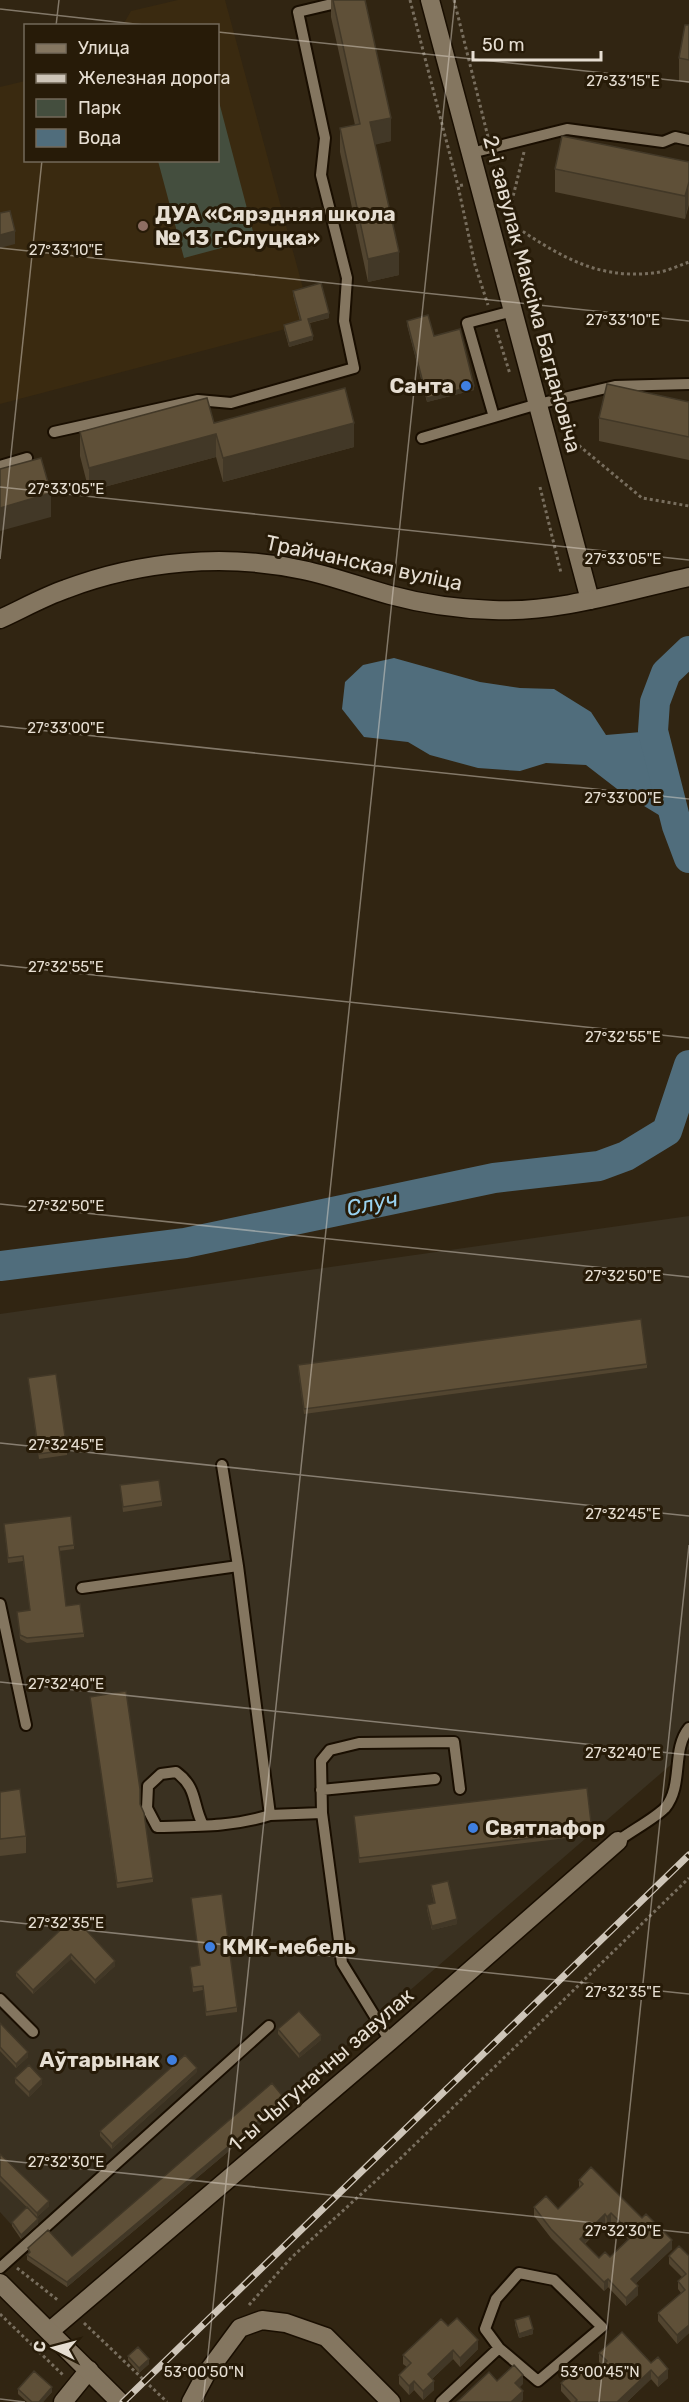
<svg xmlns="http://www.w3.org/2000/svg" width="689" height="2402" font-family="Rubik,sans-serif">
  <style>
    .built { fill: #3a2a10 }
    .industrial { fill: #3a3121 }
    .green { fill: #444e3e }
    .water { fill: #506d7c }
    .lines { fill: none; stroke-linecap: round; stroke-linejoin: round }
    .river { stroke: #506d7c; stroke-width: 30 }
    .service-casing { stroke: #190e00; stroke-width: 14 }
    .minor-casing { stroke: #190e00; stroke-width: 21 }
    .tertiary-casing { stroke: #190e00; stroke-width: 21 }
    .secondary-casing { stroke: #190e00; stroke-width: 21 }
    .path { stroke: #786e5e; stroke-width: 3; stroke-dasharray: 3 3; stroke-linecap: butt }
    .service { stroke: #847660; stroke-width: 10 }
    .minor { stroke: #847660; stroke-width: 18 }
    .tertiary { stroke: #847660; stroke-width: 18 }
    .secondary { stroke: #847660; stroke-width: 18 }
    .rail-casing { stroke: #cec5b8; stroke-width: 7 }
    .rail { stroke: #271b08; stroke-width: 4.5; stroke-dasharray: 14; stroke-linecap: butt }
    .wall { fill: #524530; fill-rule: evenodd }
    .shaded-wall { fill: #423827 }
    .building { fill: #5f5038; stroke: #423827; stroke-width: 1.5; fill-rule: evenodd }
    .ticks { fill: none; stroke: #e6ded2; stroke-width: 1.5; stroke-opacity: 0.45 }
    .education-dot { fill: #8d6e63; stroke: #271b08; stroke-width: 2 }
    .shop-dot { fill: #3f7fe0; stroke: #271b08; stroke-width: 2 }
    .labels { text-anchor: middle; stroke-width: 6; stroke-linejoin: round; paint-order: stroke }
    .poi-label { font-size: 21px; font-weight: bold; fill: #e6ded2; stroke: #271b08; text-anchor: start }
    .street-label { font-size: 21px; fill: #e6ded2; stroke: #271b08 }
    .water-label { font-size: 22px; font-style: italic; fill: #99d2f0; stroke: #271b08 }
    .ticks-label { font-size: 15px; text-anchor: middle; fill: #e6ded2; stroke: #271b08; stroke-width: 6; stroke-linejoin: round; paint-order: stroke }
  </style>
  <rect width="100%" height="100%" fill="#312512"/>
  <!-- built -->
  <path class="built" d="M 178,0 L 225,0 L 304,292 L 301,325 L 0,404 L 0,87 L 25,81 L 26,160 L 218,160 L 218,26 L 123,25 L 131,11 Z"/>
  <!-- industrial -->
  <path class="industrial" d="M 689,1216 L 689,1749 L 67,2287 L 0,2212 L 0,1314 Z"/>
  <!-- green -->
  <path class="green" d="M 218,98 L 255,239 L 184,258 L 158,161 L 218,160 Z"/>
  <!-- water -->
  <path class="water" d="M 394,658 L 480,682 L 520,688 L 554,689 L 591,712 L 606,735 L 653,731 L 677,826 L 621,792 L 586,765 L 546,763 L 520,771 L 478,768 L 430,755 L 408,742 L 364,737 L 342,709 L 345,682 L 363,665 Z"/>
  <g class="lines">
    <!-- river -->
    <path class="river" d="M 689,651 L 666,673 L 655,702 L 653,731 L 677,826 L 689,858
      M 0,1266 L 185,1243 L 494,1178 L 599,1166 L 626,1156 L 667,1131 L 689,1065"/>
    <defs>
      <path id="service" d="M 471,153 L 567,129 L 663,142 L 675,137 L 689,140
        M 494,417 L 467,323 L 513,311
        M 54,432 L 198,400 L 231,403 L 354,368 L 344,321 L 347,278 L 321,175 L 325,138 L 298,12 L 349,0
        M 422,438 L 538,404 L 615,386 L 689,384
        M 0,466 L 27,458
        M 222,1465 L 238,1566 L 270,1815 L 322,1813 L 342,1963 L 390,2041
        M 82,1588 L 238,1566
        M 0,1604 L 26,1725
        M 321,1790 L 435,1779
        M 322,1813 L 321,1761 L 330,1750 L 359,1743 L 454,1742 L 460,1789
        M 203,1825 C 192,1804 198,1788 176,1772 L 161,1774 L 148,1786 L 147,1808 L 157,1827 C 195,1826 233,1827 270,1815
        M 618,1841 C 631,1831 654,1819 665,1808 C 684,1785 671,1750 689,1728
        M 0,1999 L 33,2032
        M 0,2268 L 269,2026
        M 519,2273 L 554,2280 L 602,2327 L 538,2381 L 499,2348 L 485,2329 L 496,2299 Z
        M 441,2402 L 499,2348"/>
      <path id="minor" d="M 430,0 L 590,600
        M 50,2331 L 390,2041 L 618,1841
        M 63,2402 L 89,2370
        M 191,2402 L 206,2374 L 240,2328 L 262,2320 L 286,2323 L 326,2337 L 391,2402"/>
      <path id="tertiary" d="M 0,619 C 22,609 43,597 66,589 C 140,561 225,553 303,570 C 332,576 361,587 390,595 C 423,604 458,609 493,610 C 559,613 625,591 689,577"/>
      <path id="secondary" d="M 0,2283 L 120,2402"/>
    </defs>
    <!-- service casing -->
    <use href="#service" class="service-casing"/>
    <!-- minor casing -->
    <use href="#minor" class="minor-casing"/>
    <!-- tertiary casing -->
    <use href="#tertiary" class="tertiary-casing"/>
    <!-- secondary casing -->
    <use href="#secondary" class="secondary-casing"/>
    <!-- path -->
    <path class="path" d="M 410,0 L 458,186
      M 454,0 L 488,137
      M 524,152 L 507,221 C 554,252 593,280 653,273 C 665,272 678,266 689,262
      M 493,161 L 496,174
      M 463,185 L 458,186 L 475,265 L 488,305
      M 496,329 L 510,374
      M 565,434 L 642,498 L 689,506
      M 540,487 L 561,573
      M 17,2268 L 59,2301
      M 249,2305 L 291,2258 L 403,2156 L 689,1878
      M 0,2314 L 63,2375
      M 84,2323 L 167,2402"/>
    <!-- service -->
    <use href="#service" class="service"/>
    <!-- minor -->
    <use href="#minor" class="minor"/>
    <!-- tertiary -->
    <use href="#tertiary" class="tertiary"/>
    <!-- secondary -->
    <use href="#secondary" class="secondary"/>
    <defs>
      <path id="rail" d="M 123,2402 L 689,1855"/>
    </defs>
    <!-- rail casing -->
    <use href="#rail" class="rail-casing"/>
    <!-- rail -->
    <use href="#rail" class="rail"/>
  </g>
  <!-- wall -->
  <path class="wall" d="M 331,0 L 365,0 L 391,141 L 375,144 L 399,275 L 368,282 L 340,152 L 340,128 L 355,125 L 331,17 Z
    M 689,25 L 689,83 L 679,81 L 679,58 Z
    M 689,162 L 689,205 L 685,219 L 555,192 L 555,169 Z
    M 293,291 L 329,318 L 310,323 L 313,340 L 289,347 L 284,329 L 284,325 L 300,321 L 293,295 Z
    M 407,321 L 434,336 L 474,390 L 427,402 L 407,325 Z
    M 689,402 L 689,460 L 599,441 L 599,418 Z
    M 214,423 L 354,447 L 223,482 L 216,457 L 89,491 L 80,456 L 80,432 Z
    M 647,1364 L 647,1368 L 304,1414 L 298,1369 L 298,1365 Z
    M 28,1378 L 67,1450 L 67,1455 L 39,1459 Z
    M 120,1485 L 162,1501 L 162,1506 L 123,1512 Z
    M 4,1524 L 74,1545 L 74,1549 L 59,1551 L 66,1606 L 84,1633 L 84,1637 L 27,1643 L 20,1639 L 17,1612 L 30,1610 L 23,1561 L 8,1563 Z
    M 90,1697 L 140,1804 L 153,1878 L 153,1882 L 117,1888 Z
    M 0,1792 L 26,1836 L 26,1853 L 0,1856 Z
    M 354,1816 L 592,1831 L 592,1835 L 359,1863 Z
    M 431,1885 L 457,1924 L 432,1930 L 427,1910 L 427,1905 L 434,1903 L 431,1890 Z
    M 191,1898 L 237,2007 L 237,2012 L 206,2016 L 203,1990 L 193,1992 L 190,1967 L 200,1965 Z
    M 74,1917 L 115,1966 L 95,1984 L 71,1959 L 33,1994 L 16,1976 L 16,1972 Z
    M 0,2023 L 28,2057 L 16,2068 L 0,2051 Z
    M 278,2029 L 321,2040 L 299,2058 L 278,2034 Z
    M 197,2072 L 112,2149 L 100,2136 L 100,2131 Z
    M 15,2078 L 42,2084 L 29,2097 L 15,2083 Z
    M 285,2104 L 67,2287 L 27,2260 L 27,2255 L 29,2254 L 28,2248 L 72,2256 Z
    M 0,2154 L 49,2206 L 37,2217 L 0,2181 Z
    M 579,2180 L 672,2249 L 636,2283 L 638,2295 L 626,2306 L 608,2287 L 604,2291 L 551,2238 L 534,2216 L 534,2207 L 558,2209 L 579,2188 ZM 611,2222 L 629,2240 L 610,2257 L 599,2258 L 585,2244 L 605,2223 L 607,2225 Z
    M 12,2222 L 38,2224 L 21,2239 L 12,2226 Z
    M 669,2256 L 689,2256 L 689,2333 L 677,2344 L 658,2321 L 658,2313 L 681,2293 L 678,2289 L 678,2281 L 682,2277 L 669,2264 Z
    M 515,2320 L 533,2334 L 519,2338 L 515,2325 Z
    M 448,2326 L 478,2349 L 460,2367 L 453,2359 L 432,2379 L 434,2390 L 423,2400 L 414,2390 L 409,2395 L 399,2384 L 399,2375 L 407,2367 L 403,2364 L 403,2355 Z
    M 599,2353 L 651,2363 L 668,2378 L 658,2387 L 651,2379 L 627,2402 L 571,2402 L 561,2391 L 561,2383 L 587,2379 L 602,2365 L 599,2362 Z
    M 128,2356 L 149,2364 L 139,2373 L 128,2360 Z
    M 18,2389 L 52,2392 L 43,2402 L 27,2402 L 18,2394 Z"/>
  <!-- shaded-wall -->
  <path class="shaded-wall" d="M 391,118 L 391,141 L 370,146 L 370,122 Z
    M 688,181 L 688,205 L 685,219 L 685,196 Z
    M 15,231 L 15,244 L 0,248 L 0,235 Z
    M 399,252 L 399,275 L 368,282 L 368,259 Z
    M 329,313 L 329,318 L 308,323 L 308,319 Z
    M 313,336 L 313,340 L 289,347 L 289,343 Z
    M 474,386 L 474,390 L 427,402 L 427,398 Z
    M 354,423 L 354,447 L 223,482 L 223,458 Z
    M 216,434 L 216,457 L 89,491 L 89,468 Z
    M 51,493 L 51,517 L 0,531 L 0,508 Z
    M 457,1919 L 457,1924 L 432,1930 L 432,1926 Z
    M 71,1954 L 71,1959 L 33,1994 L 33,1990 Z
    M 115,1961 L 115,1966 L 95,1984 L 95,1980 Z
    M 321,2035 L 321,2040 L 299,2058 L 299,2054 Z
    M 28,2052 L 28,2057 L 16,2068 L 16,2064 Z
    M 197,2068 L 197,2072 L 112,2149 L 112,2144 Z
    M 42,2079 L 42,2084 L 29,2097 L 29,2092 Z
    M 285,2099 L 285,2104 L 67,2287 L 67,2282 Z
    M 49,2201 L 49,2206 L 37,2217 L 37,2213 Z
    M 611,2213 L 611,2222 L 607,2225 L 607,2217 Z
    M 605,2214 L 605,2223 L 580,2248 L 580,2239 Z
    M 38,2219 L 38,2224 L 21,2239 L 21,2235 Z
    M 672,2240 L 672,2249 L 631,2288 L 631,2279 Z
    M 608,2279 L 608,2287 L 604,2291 L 604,2282 Z
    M 638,2286 L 638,2295 L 626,2306 L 626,2298 Z
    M 689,2325 L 689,2333 L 677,2344 L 677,2335 Z
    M 533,2329 L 533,2334 L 519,2338 L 519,2334 Z
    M 478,2340 L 478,2349 L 460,2367 L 460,2358 Z
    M 453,2350 L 453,2359 L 428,2383 L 428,2374 Z
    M 149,2359 L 149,2364 L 139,2373 L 139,2368 Z
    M 668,2369 L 668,2378 L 658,2387 L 658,2378 Z
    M 651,2370 L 651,2379 L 627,2402 L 617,2402 Z
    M 523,2375 L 523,2384 L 515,2392 L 515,2383 Z
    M 414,2381 L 414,2390 L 409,2395 L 409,2386 Z
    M 434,2381 L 434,2390 L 423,2400 L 423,2391 Z
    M 52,2387 L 52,2392 L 43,2402 L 39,2402 Z
    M 523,2391 L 523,2400 L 521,2402 L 511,2402 Z"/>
  <!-- building -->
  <path class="building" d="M 333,0 L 365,0 L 391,118 L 370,122 L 399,252 L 368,259 L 340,128 L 360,124 Z
    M 685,25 L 689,25 L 689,60 L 679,58 Z
    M 562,136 L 689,162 L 689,182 L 685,196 L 555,169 Z
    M 10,211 L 15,231 L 0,235 L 0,213 Z
    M 321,283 L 329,313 L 308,319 L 313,336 L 289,343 L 284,325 L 301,320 L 293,291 Z
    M 428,315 L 434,336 L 460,329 L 474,386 L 427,398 L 407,321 Z
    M 607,384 L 689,402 L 689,437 L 599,418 Z
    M 345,388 L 354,423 L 223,458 L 216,434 L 89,468 L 80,432 L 207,398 L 214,423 Z
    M 41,458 L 51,493 L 0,508 L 0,469 Z
    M 641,1319 L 647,1364 L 304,1409 L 298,1365 Z
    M 56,1374 L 67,1450 L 39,1454 L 28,1378 Z
    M 159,1480 L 162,1501 L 123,1507 L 120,1485 Z
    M 71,1516 L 74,1545 L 59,1547 L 66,1606 L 80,1604 L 84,1633 L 27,1638 L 20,1635 L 17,1612 L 30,1610 L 23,1556 L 8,1558 L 4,1524 Z
    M 126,1691 L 140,1789 L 140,1804 L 144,1813 L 153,1878 L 117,1883 L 90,1697 Z
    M 587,1788 L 592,1831 L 359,1858 L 354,1816 Z
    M 20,1789 L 26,1836 L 0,1839 L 0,1792 Z
    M 448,1881 L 457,1919 L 432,1926 L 427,1905 L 435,1903 L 431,1885 Z
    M 222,1894 L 237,2007 L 206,2012 L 203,1986 L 193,1987 L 190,1967 L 200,1965 L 191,1898 Z
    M 74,1917 L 115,1961 L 95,1980 L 71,1954 L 33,1990 L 16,1972 Z
    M 299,2011 L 321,2035 L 299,2054 L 278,2029 Z
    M 0,2023 L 28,2052 L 16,2064 L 0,2047 Z
    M 185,2055 L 197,2068 L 112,2144 L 100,2131 Z
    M 29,2065 L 42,2079 L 29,2092 L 15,2078 Z
    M 272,2083 L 285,2099 L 67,2282 L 27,2255 L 30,2252 L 28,2248 L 48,2230 L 72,2256 Z
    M 0,2154 L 49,2201 L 37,2213 L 0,2176 Z
    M 591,2167 L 642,2218 L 646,2214 L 672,2240 L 631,2279 L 638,2286 L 626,2298 L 608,2279 L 604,2282 L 551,2229 L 534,2207 L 546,2196 L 558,2209 L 583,2184 L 579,2180 ZM 611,2213 L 633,2235 L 610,2257 L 605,2252 L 599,2258 L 580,2239 L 605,2214 L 607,2217 Z
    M 27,2207 L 38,2219 L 21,2235 L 12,2222 Z
    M 679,2246 L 689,2256 L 689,2325 L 677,2335 L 658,2313 L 685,2290 L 678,2281 L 686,2274 L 669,2256 Z
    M 529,2316 L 533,2329 L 519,2334 L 515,2320 Z
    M 457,2318 L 478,2340 L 460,2358 L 453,2350 L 428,2374 L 434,2381 L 423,2391 L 414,2381 L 409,2386 L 399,2375 L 411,2363 L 403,2355 L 441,2319 L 448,2326 Z
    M 622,2332 L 651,2363 L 658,2357 L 668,2369 L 658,2378 L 651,2370 L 617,2402 L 575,2402 L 577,2400 L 561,2383 L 578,2368 L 587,2379 L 607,2361 L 599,2353 Z
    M 138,2347 L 149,2359 L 139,2368 L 128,2356 Z
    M 514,2365 L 523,2375 L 515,2383 L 523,2391 L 511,2402 L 457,2402 L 489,2372 L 497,2381 Z
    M 34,2371 L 52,2387 L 39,2402 L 32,2402 L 18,2389 Z"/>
  <!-- ticks -->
  <path class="ticks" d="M 0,9 L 153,26M 56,26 L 59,0M 218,32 L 689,82M 0,248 L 689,321M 0,487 L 689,560M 0,559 L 42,160M 0,726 L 689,799M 0,965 L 689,1038M 0,1204 L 689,1277M 0,1443 L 689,1516M 0,1682 L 689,1755M 0,1921 L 689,1994M 0,2160 L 689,2233M 0,2399 L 25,2402M 203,2402 L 455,0M 599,2402 L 689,1545"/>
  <!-- markers -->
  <circle class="education-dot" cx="143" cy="226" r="6"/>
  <g class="shop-dot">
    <circle cx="466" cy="386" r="6"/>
    <circle cx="473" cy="1828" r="6"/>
    <circle cx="210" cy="1947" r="6"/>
    <circle cx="172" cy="2060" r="6"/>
  </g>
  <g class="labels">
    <!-- poi labels -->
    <g class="poi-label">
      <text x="155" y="221">ДУА «Сярэдняя школа<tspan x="155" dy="24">№ 13 г.Слуцка»</tspan></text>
      <text x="454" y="393" text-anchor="end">Санта</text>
      <text x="485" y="1835">Святлафор</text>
      <text x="222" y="1954">КМК-мебель</text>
      <text x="160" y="2067" text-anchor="end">Аўтарынак</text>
    </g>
    <!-- street labels -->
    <g class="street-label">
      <text transform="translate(532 294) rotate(75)" y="7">2-і завулак Максіма Багдановіча</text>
      <text transform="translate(364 563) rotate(12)" y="7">Трайчанская вуліца</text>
      <text transform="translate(321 2070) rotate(-41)" y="7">1-ы Чыгуначны завулак</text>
    </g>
    <!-- water labels -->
    <g class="water-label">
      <text transform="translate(372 1203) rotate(-12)" y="8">Случ</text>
    </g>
  </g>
  <g class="ticks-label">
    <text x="623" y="86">27°33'15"E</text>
    <text x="66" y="255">27°33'10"E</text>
    <text x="623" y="325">27°33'10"E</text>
    <text x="66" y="494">27°33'05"E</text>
    <text x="623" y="564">27°33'05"E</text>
    <text x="66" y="733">27°33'00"E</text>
    <text x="623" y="803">27°33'00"E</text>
    <text x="66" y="972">27°32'55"E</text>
    <text x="623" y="1042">27°32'55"E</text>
    <text x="66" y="1211">27°32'50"E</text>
    <text x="623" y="1281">27°32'50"E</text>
    <text x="66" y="1450">27°32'45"E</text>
    <text x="623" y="1519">27°32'45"E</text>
    <text x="66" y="1689">27°32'40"E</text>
    <text x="623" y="1758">27°32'40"E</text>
    <text x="66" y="1928">27°32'35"E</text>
    <text x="623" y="1997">27°32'35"E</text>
    <text x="66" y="2167">27°32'30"E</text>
    <text x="623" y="2236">27°32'30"E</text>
    <text x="204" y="2377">53°00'50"N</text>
    <text x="600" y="2377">53°00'45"N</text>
  </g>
  <!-- legend -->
  <rect x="24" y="24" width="195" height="138" fill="#271b08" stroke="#736959" stroke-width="1.5"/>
  <rect x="36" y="44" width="30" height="9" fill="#847660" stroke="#736959" stroke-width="1.5"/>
  <text x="78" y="54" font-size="18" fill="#e6ded2">Улица</text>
  <rect x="36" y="74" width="30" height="9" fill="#cec5b8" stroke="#736959" stroke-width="1.5"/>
  <text x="78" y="84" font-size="18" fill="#e6ded2">Железная дорога</text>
  <rect x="36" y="99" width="30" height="18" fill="#444e3e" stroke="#736959" stroke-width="1.5"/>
  <text x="78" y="114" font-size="18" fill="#e6ded2">Парк</text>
  <rect x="36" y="129" width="30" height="18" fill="#506d7c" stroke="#736959" stroke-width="1.5"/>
  <text x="78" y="144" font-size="18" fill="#e6ded2">Вода</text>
  <!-- north arrow -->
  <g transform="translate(54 2348) rotate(276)" stroke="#271b08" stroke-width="4.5" paint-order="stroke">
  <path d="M0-4.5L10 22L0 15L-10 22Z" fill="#e6ded2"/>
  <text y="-9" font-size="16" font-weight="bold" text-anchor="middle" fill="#e6ded2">С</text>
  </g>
  <!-- scale -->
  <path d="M473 51v9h128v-9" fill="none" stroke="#e6ded2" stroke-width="3"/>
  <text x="482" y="51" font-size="18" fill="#e6ded2" stroke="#271b08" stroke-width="4.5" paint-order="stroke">50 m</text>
</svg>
